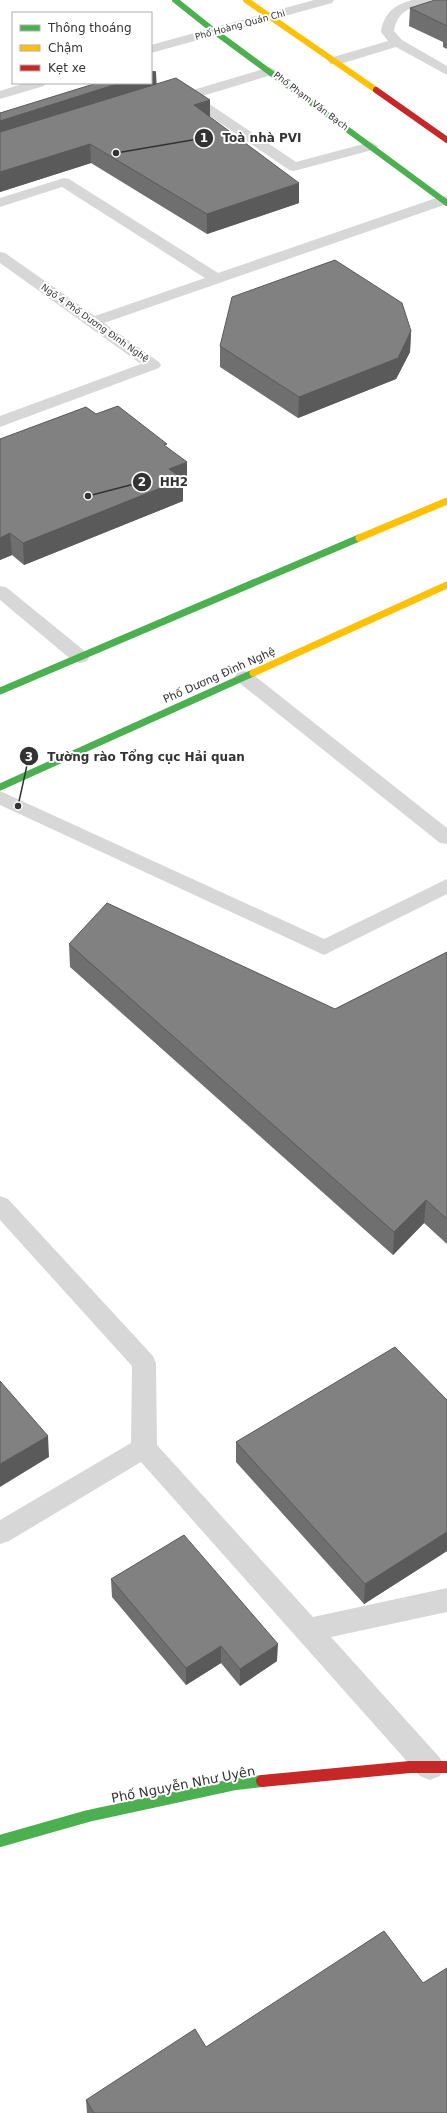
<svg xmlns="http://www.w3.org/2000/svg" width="447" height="2113" font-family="'DejaVu Sans',sans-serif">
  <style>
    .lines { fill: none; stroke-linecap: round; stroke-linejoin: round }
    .lane { fill: #d7d7d7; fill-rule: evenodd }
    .street { fill: #d7d7d7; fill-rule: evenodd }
    .fast-far2 { stroke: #4caf50; stroke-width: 6 }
    .fast-far1 { stroke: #4caf50; stroke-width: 7 }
    .fast { stroke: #4caf50; stroke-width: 12 }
    .slow-far1 { stroke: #ffc107; stroke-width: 6 }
    .slow { stroke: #ffc107; stroke-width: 7 }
    .jam-far1 { stroke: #c62828; stroke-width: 6 }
    .jam { stroke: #c62828; stroke-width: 12 }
    .wall { fill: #6f6f6f }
    .shaded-wall { fill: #5a5a5a }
    .building { fill: #818181; stroke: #5a5a5a }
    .labels { text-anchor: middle; stroke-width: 4; stroke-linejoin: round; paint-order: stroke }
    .far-street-label { font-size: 9px; fill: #333; stroke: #fff }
    .street-label { font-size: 11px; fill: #333; stroke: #fff }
    .near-street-label { font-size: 13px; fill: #333; stroke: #fff }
    .leader { fill: none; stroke: #333; stroke-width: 1.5 }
    .callout-dot { fill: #333; stroke: #fff; stroke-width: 1.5 }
    .mark-label { font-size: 12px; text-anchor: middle; font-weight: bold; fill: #fff }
    .callout-label { font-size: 12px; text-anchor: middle; font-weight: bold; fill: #333; stroke: #fff; stroke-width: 4; stroke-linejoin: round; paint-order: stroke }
  </style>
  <rect width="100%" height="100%" fill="#fff"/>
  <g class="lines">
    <!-- lane -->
    <path class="lane" d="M 412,0 L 432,0 L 430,3 C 411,8 398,9 394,31 L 402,40 L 447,66 L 447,75 L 396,47 L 340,64 L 330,64 L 328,61 L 330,58 L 388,41 L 381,32 C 384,13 394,5 412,0 Z
      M 270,67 L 277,71 L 275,74 L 199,97 L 296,162 L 371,142 L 378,146 L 376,149 L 294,171 L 289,170 L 178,94 L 180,91 L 190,91 Z
      M 64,178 L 69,179 L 218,273 L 439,197 L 447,196 L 447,204 L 104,323 L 159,362 L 161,365 L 159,368 L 0,427 L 0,416 L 141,364 L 0,263 L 0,252 L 5,253 L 95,316 L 205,278 L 62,187 L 0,207 L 0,198 Z
      M 0,586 L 6,587 L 87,653 L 89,657 L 87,661 L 80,663 L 73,661 L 0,600 Z
      M 244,671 L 251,673 L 447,828 L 447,844 L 440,843 L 237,681 L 235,677 L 237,673 Z
      M 0,791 L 324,939 L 447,879 L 447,894 L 324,955 L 0,805 Z
      M 0,1196 L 8,1199 L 153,1356 L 156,1363 L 157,1445 L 313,1617 L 447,1588 L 447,1612 L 331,1637 L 440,1758 L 444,1767 L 440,1776 L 430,1780 L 420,1776 L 141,1462 L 9,1541 L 0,1544 L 0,1520 L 131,1443 L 132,1366 L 0,1220 Z"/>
    <!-- street -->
    <path class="street" d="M 314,0 L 334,0 L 332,3 L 151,53 L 151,45 Z
      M 25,83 L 46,83 L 44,86 L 0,99 L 0,91 Z"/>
    <!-- fast-far2 -->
    <path class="fast-far2" d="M 175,0 L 214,31 L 447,203"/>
    <!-- fast-far1 -->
    <path class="fast-far1" d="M 0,691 L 359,538
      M 0,787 L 253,673"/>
    <!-- fast -->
    <path class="fast" d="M 0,1841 L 88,1816 L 236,1784 L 262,1781"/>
    <!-- slow-far1 -->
    <path class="slow-far1" d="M 246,0 L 376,90"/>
    <!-- slow -->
    <path class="slow" d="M 359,538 L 447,501
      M 253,673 L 447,585"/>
    <!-- jam-far1 -->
    <path class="jam-far1" d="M 376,90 L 447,140"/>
    <!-- jam -->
    <path class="jam" d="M 262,1781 L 410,1767 L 447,1767"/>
  </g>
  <!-- wall -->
  <path class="wall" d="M 447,0 L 447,49 L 443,47 L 443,42 L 409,26 L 410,8 Z
    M 156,72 L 156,84 L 210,100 L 210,117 L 299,203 L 207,234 L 91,163 L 0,192 L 0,113 Z
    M 411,331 L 410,352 L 396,379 L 298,418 L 220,367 L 220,346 Z
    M 96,414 L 167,448 L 187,483 L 183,485 L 183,501 L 24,565 L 12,555 L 0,560 L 0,439 Z
    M 69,944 L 335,1009 L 447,952 L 447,1244 L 424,1223 L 393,1255 L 70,967 Z
    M 447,1400 L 447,1551 L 364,1604 L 236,1462 L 236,1442 Z
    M 111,1579 L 277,1661 L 240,1686 L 221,1663 L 186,1685 L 112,1597 Z
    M 423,1983 L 447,2113 L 87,2113 L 86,2100 L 206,2047 Z"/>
  <!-- shaded-wall -->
  <path class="shaded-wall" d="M 156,72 L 157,91 L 0,140 L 0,121 L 120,83 L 151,83 L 151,73 Z
    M 210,100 L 210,119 L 194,105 Z
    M 90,144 L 91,163 L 0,192 L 0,172 Z
    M 299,183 L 299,203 L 207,234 L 207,214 Z
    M 411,331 L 410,352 L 396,379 L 298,418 L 299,397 Z
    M 187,462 L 187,483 L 183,485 L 183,501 L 24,565 L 23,543 L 169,469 Z
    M 10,533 L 12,555 L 0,560 L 0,538 Z
    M 426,1200 L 424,1223 L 393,1255 L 394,1232 Z
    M 48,1436 L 49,1457 L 0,1487 L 0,1464 Z
    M 447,1532 L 447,1551 L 364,1604 L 365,1584 Z
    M 278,1644 L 277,1661 L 240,1686 L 240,1669 Z
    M 221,1646 L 221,1663 L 186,1685 L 186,1668 Z"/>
  <!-- building -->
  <path class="building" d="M 435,0 L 447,0 L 447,26 L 410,8 Z
    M 151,71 L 156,72 L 151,73 Z
    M 176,78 L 210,100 L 194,105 L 299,183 L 207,214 L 90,144 L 0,172 L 0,132 Z
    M 97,83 L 120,83 L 0,121 L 0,113 Z
    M 335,260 L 402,303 L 411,331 L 398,358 L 299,397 L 220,346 L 232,297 Z
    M 118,406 L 167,444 L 164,445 L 187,462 L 169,469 L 183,479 L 23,543 L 10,533 L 0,538 L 0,439 L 86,407 L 96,414 Z
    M 107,903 L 335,1009 L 447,952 L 447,1219 L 426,1200 L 394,1232 L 69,944 Z
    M 395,1347 L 447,1400 L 447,1532 L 365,1584 L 236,1442 Z
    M 0,1381 L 48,1436 L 0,1464 Z
    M 184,1535 L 278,1644 L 240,1669 L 221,1646 L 186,1668 L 111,1579 Z
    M 384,1931 L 423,1983 L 447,1968 L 447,2113 L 94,2113 L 86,2100 L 195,2029 L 206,2047 Z"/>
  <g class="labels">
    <!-- far-street labels -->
    <g class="far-street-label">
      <text transform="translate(240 25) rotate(-15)" y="3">Phố Hoàng Quán Chi</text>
      <text transform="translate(311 101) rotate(37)" y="3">Phố Phạm Văn Bạch</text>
      <text transform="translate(95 323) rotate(35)" y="3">Ngõ 4 Phố Dương Đình Nghệ</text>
    </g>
    <!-- street labels -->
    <g class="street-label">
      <text transform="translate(219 675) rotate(-24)" y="4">Phố Dương Đình Nghệ</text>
    </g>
    <!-- near-street labels -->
    <g class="near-street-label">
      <text transform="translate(183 1784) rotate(-11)" y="5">Phố Nguyễn Như Uyên</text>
    </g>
  </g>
  <!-- callouts -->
  <path class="leader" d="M116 153L204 138M88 496L142 482M18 806L29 756"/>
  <g class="callout-dot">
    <circle cx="116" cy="153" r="4"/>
    <circle cx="88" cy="496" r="4"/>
    <circle cx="18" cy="806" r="4"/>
    <circle cx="204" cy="138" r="10"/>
    <circle cx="142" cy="482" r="10"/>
    <circle cx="29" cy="756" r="10"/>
  </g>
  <g class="mark-label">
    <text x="204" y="142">1</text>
    <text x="142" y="486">2</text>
    <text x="29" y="761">3</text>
  </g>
  <g class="callout-label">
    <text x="262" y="142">Toà nhà PVI</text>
    <text x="174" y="486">HH2</text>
    <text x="146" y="761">Tường rào Tổng cục Hải quan</text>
  </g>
  <!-- legend -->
  <rect x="12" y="12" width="140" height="72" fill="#ffffff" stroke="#adadad"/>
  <rect x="20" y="25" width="20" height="6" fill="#4caf50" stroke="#adadad"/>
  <text x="48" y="32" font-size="12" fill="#333333">Thông thoáng</text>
  <rect x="20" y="45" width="20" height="6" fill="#ffc107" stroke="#adadad"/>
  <text x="48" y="52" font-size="12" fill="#333333">Chậm</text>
  <rect x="20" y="65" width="20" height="6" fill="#c62828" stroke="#adadad"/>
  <text x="48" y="72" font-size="12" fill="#333333">Kẹt xe</text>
</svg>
